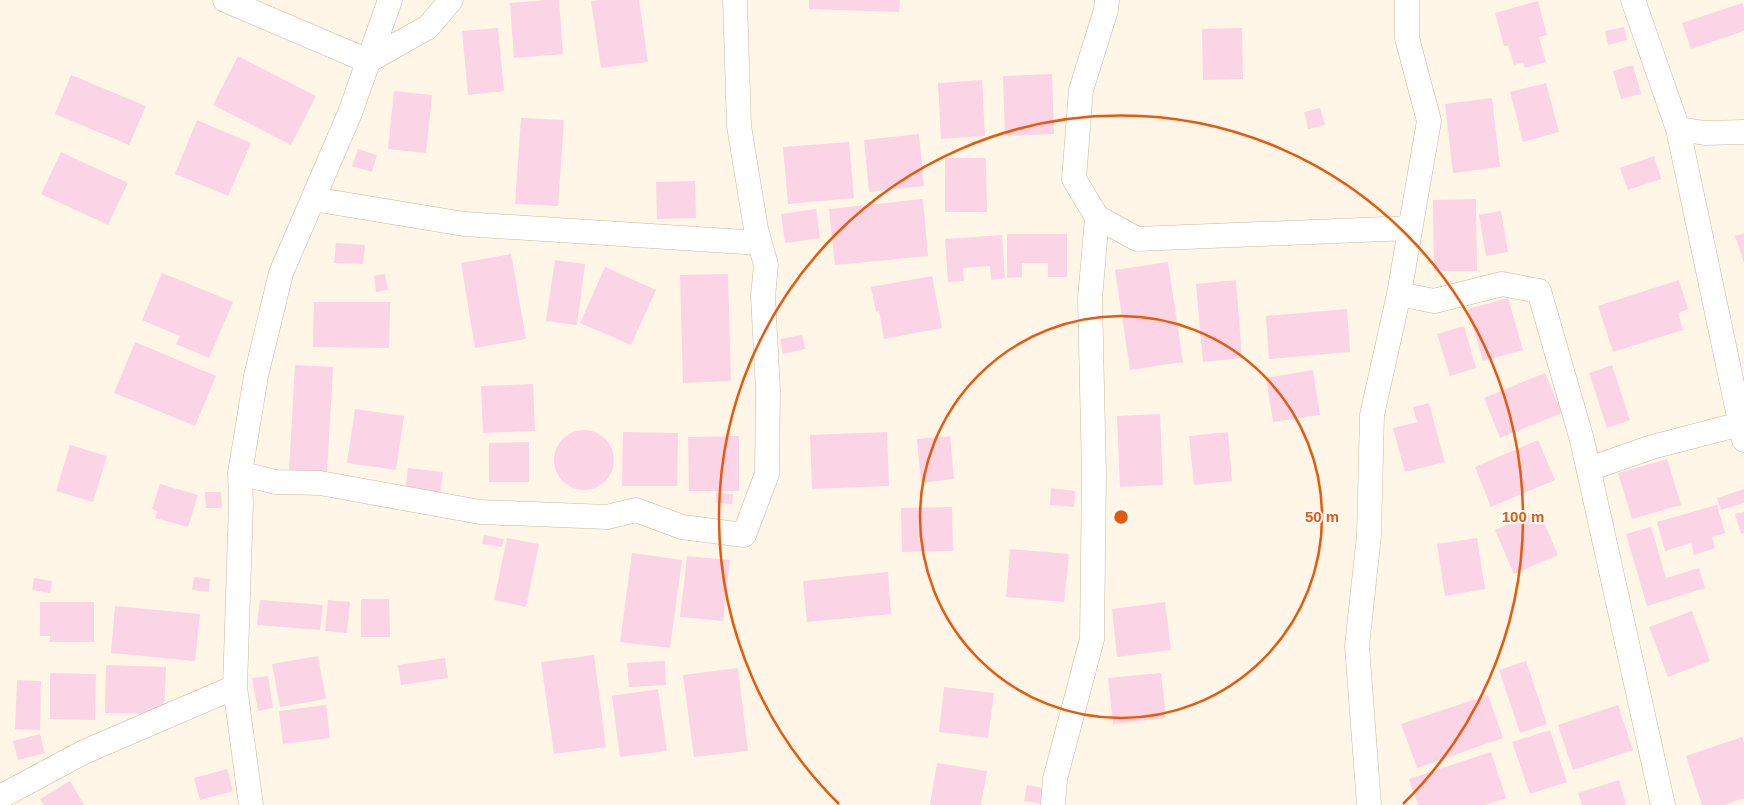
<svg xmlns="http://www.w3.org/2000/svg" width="1744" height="805" font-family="Helvetica,sans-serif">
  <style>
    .building { fill: #fbd4e5 }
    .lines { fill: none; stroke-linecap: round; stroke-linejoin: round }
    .minor-casing { stroke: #c6b9a0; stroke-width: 25 }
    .minor { stroke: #fff; stroke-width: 24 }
    .ring { fill: none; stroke: #e8590c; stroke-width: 2.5 }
    .centre { fill: #e8590c; stroke: #fff; stroke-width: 2.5 }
    .ring-label { font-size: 15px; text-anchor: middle; font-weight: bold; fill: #e8590c; stroke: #fff; stroke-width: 4; stroke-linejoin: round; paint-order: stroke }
  </style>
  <rect width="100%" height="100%" fill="#fff6e7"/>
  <!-- building -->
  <path class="building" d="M 547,0 L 559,0 L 563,54 L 514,58 L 510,3 Z
    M 600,0 L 639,0 L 648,62 L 601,68 L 591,1 Z
    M 809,0 L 900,0 L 899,12 L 809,9 Z
    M 1538,1 L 1547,35 L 1539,37 L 1546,62 L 1525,68 L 1523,62 L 1514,65 L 1508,46 L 1504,46 L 1495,13 Z
    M 1742,3 L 1744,9 L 1744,31 L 1691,49 L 1682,23 Z
    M 1624,27 L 1627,40 L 1608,45 L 1605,31 Z
    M 498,28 L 504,91 L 468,95 L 462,31 Z
    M 1242,28 L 1243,79 L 1203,80 L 1202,29 Z
    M 238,56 L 316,96 L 291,145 L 213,105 Z
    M 1633,65 L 1641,94 L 1621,99 L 1613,71 Z
    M 1052,74 L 1054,134 L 1005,136 L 1003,76 Z
    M 71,75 L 146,106 L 129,145 L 55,114 Z
    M 982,80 L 985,136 L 941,139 L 938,83 Z
    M 1546,83 L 1559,132 L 1523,142 L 1510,92 Z
    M 394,91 L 432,95 L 426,153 L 388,149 Z
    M 1492,98 L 1500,167 L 1453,173 L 1445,104 Z
    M 1320,108 L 1325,125 L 1308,129 L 1304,112 Z
    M 521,118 L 564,120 L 558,206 L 515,204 Z
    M 197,120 L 251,143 L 228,196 L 175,174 Z
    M 919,134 L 924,186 L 869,192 L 864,140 Z
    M 849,142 L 854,198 L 788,204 L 783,147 Z
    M 358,149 L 377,155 L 372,172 L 352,166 Z
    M 61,152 L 128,183 L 108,225 L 41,194 Z
    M 1654,156 L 1661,179 L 1628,190 L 1620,168 Z
    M 945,158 L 986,158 L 987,212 L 945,212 Z
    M 695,181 L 696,218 L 657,219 L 656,182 Z
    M 923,199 L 928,256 L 835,265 L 829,209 Z
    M 1476,199 L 1477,271 L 1434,271 L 1433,200 Z
    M 816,209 L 820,238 L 785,243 L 781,214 Z
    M 1501,211 L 1508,252 L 1486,256 L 1479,215 Z
    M 1744,233 L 1744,263 L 1735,236 Z
    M 1007,234 L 1067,234 L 1067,277 L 1048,277 L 1048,263 L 1022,263 L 1022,277 L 1007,278 Z
    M 1002,235 L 1005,278 L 991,280 L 990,266 L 963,268 L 964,281 L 948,282 L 945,239 Z
    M 336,243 L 365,245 L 363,264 L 334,263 Z
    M 511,254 L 526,339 L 475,348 L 461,263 Z
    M 555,260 L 585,264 L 577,325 L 546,321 Z
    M 1168,262 L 1183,362 L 1130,370 L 1115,270 Z
    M 605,267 L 656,290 L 631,345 L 580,323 Z
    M 162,273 L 233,302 L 209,358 L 176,344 L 180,336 L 142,320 Z
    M 385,274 L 388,290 L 376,292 L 374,276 Z
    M 728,274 L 731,381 L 683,383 L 680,275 Z
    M 932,276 L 942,328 L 884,339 L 879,311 L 876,312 L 871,287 Z
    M 1236,280 L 1242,358 L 1203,362 L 1196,284 Z
    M 1679,280 L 1688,309 L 1678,313 L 1683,330 L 1613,352 L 1598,306 Z
    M 1508,298 L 1523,350 L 1483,361 L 1468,309 Z
    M 314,302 L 390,302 L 389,348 L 313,347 Z
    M 1347,309 L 1350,352 L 1269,359 L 1266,316 Z
    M 1464,326 L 1476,368 L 1450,376 L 1437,334 Z
    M 802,335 L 805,349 L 783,354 L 780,339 Z
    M 135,342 L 216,376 L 195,426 L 114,393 Z
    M 295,365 L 333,367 L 327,473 L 289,471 Z
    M 1612,365 L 1630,420 L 1607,428 L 1589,373 Z
    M 1313,370 L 1320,415 L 1273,422 L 1266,378 Z
    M 1545,373 L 1562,413 L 1500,438 L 1484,398 Z
    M 533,384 L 535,431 L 483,433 L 481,386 Z
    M 1429,403 L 1445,462 L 1405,472 L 1393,428 L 1417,422 L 1413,407 Z
    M 355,409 L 404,416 L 396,470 L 347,463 Z
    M 1160,414 L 1163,485 L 1120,487 L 1117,416 Z
    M554 460a30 30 0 1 1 60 0a30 30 0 1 1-60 0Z
    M 623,432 L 678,433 L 677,486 L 622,486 Z
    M 887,432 L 889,486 L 812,489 L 810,435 Z
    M 1228,432 L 1232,481 L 1194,485 L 1189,436 Z
    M 739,436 L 739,491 L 689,491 L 688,437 Z
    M 950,436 L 954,479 L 921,483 L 917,439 Z
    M 1538,440 L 1555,480 L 1491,507 L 1475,467 Z
    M 529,442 L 529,482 L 489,482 L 489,443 Z
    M 70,445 L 107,456 L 93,502 L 56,491 Z
    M 1667,459 L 1681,505 L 1632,519 L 1618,473 Z
    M 408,468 L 443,472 L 440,496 L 405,492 Z
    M 160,484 L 198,495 L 188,527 L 155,518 L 157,511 L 152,509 Z
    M 1051,488 L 1075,491 L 1074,507 L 1050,505 Z
    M 1744,489 L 1744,503 L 1721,510 L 1717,498 Z
    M 205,492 L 221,492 L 222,508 L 206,508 Z
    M 716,493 L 733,494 L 732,504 L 716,503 Z
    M 1717,505 L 1725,533 L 1712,537 L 1715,548 L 1694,555 L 1691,543 L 1665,551 L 1657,522 Z
    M 952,507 L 953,551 L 902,552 L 901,508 Z
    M 1539,511 L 1558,555 L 1514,574 L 1495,530 Z
    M 1744,512 L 1744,533 L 1741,534 L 1735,514 Z
    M 1651,527 L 1666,578 L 1699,568 L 1705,588 L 1647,606 L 1626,534 Z
    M 484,535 L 504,539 L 502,547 L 482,544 Z
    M 507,538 L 539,544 L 526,607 L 494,600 Z
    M 1477,538 L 1485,589 L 1445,596 L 1437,544 Z
    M 1010,549 L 1069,554 L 1064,602 L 1006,597 Z
    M 632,553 L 682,560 L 670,648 L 620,642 Z
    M 687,556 L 730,560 L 723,621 L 680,617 Z
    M 888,572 L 891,614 L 807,622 L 803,581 Z
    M 194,577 L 210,579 L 209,592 L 192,590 Z
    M 34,578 L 52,581 L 50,593 L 32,590 Z
    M 361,599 L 389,599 L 390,637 L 361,637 Z
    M 260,600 L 323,605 L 320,630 L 257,625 Z
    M 328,600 L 350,602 L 347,633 L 325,631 Z
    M 40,602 L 94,602 L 94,642 L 50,642 L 50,636 L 40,636 Z
    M 1165,602 L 1171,650 L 1117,657 L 1112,609 Z
    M 115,606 L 200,614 L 195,661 L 111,653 Z
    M 1692,611 L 1710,661 L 1668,677 L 1649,627 Z
    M 594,655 L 606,747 L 554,754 L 541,662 Z
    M 318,656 L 326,699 L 280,707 L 272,664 Z
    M 445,658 L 448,678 L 401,685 L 398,665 Z
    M 665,661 L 666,685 L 629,687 L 627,663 Z
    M 1526,661 L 1547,724 L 1520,733 L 1499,670 Z
    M 106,665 L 166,667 L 164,714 L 105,713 Z
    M 738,668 L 748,751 L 694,757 L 683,675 Z
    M 50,673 L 96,674 L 95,720 L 50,719 Z
    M 1161,673 L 1166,718 L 1113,724 L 1108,678 Z
    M 268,676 L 273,708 L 258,711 L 252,678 Z
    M 17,680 L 41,681 L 40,730 L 15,729 Z
    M 944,687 L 994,693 L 988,738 L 939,732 Z
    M 658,689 L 667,751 L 620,757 L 612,696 Z
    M 1488,695 L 1503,738 L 1417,768 L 1401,724 Z
    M 326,705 L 330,738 L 283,744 L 279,711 Z
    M 1618,705 L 1633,750 L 1573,770 L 1558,725 Z
    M 1550,730 L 1567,782 L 1530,794 L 1512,742 Z
    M 40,734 L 45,753 L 18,760 L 13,741 Z
    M 1742,737 L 1744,743 L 1744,798 L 1724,805 L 1702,805 L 1686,756 Z
    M 1491,752 L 1506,798 L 1485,805 L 1418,805 L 1409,779 Z
    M 937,763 L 987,771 L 981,805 L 930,805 Z
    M 227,769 L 233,791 L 200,800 L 194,778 Z
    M 1619,780 L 1626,805 L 1582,805 L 1578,793 Z
    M 70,781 L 84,805 L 44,805 L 40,799 Z
    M 1027,785 L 1043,788 L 1041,804 L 1024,801 Z"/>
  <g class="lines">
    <defs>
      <path id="minor" d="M 225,0 L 368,61 L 428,27 L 451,0
        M 1107,0 L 1106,10 L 1081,90 L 1074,179 L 1097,217 L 1137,239 L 1410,228
        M 1407,0 L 1407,38 L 1429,121 L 1399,294 L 1434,301 L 1502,284 L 1539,291 L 1582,440 L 1663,805
        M 1633,0 L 1678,129 L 1744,440
        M 1678,129 L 1705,133 L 1744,132
        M 313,199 L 464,224 L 760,243
        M 1589,469 L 1652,447 L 1744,423
        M 240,473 L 275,482 L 320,483 L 480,512 L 607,517 L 636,510 L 682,527 L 744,535 L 767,474 L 768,391 L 763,296 L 766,265 L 756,229 L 739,126 L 735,0
        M 0,797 L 84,752 L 235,687
        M 251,805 L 235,687 L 241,503 L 240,473 L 256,376 L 281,273 L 350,113 L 390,0
        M 1053,805 L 1055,779 L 1092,639 L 1094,475 L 1090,299 L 1097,217
        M 1369,805 L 1357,646 L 1369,535 L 1372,415 L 1399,294"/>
    </defs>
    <!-- minor casing -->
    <use href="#minor" class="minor-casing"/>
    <!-- minor -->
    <use href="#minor" class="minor"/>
  </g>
  <!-- distance rings -->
  <g class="ring">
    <circle cx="1121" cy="517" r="201"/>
    <path d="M839 804A402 402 0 1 1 1403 804"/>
  </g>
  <circle cx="1121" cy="517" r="8" class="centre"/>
  <g class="ring-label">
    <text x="1322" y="522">50 m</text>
    <text x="1523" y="522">100 m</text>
  </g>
</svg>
